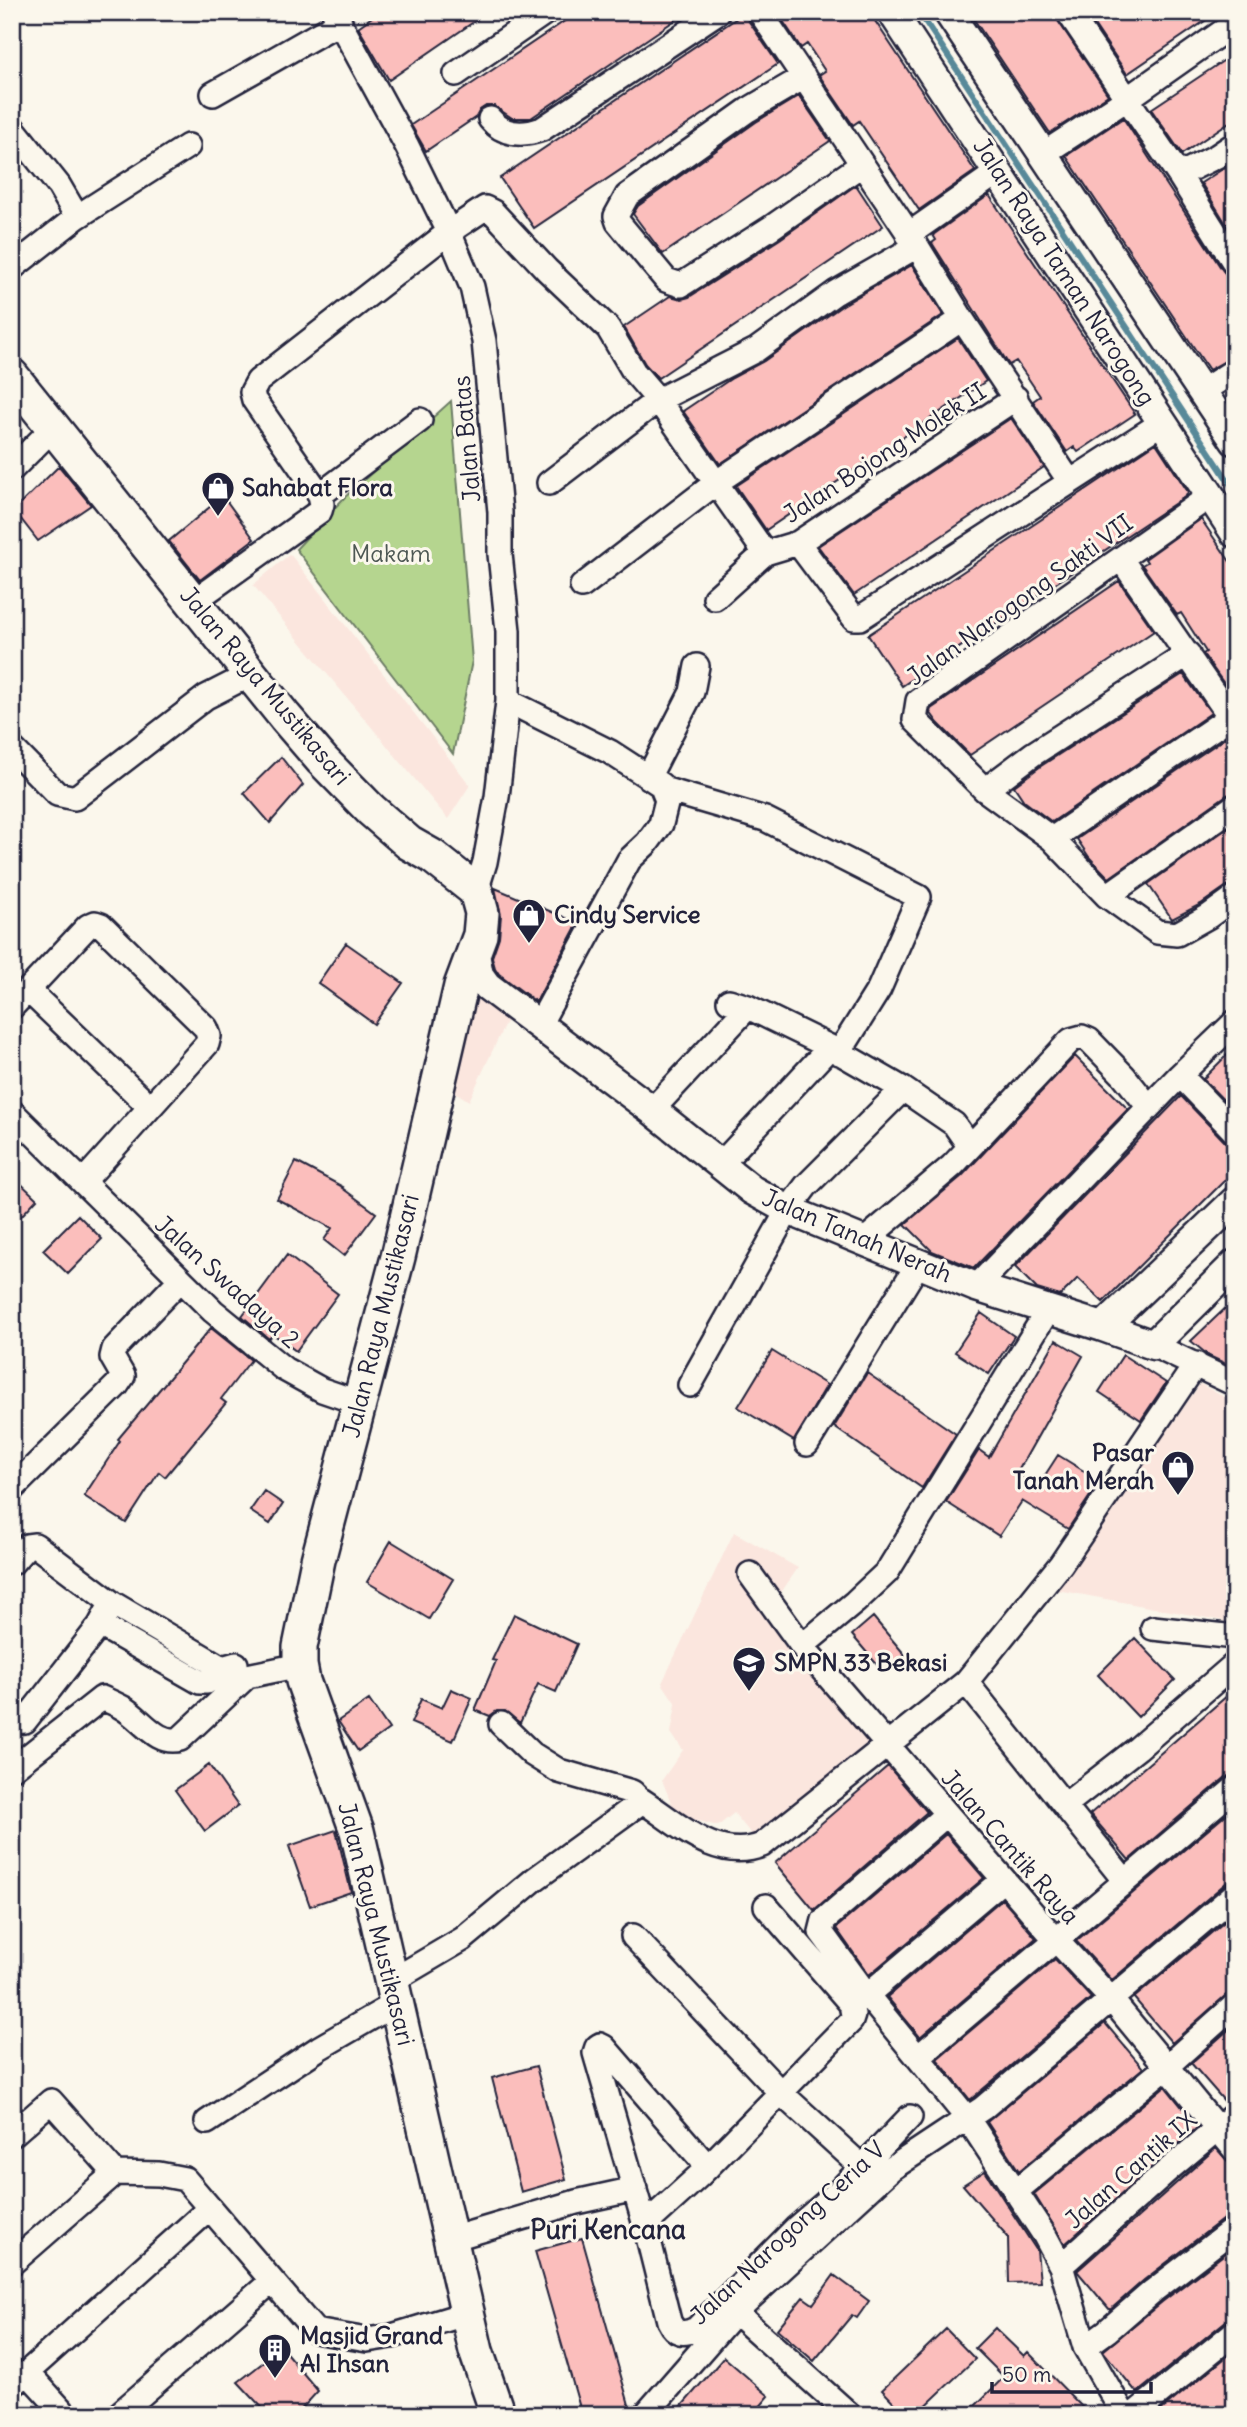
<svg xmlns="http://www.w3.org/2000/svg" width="1247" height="2427" font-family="Delius,sans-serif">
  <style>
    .built { fill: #fbe6de }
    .green { fill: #b5d58f; stroke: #6c7c65; stroke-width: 2 }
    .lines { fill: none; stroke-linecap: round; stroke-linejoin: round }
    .stream { stroke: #598999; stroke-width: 6 }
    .building { fill: #fbbebc; stroke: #22223b; stroke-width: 2 }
    .minor-casing { stroke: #22223b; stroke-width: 28 }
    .tertiary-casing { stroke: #22223b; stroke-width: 33 }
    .secondary-casing { stroke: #22223b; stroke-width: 38 }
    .minor { stroke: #fbf7ec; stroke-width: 23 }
    .tertiary { stroke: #fbf7ec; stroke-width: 28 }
    .secondary { stroke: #fbf7ec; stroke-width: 33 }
    .labels { text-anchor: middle; stroke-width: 6; stroke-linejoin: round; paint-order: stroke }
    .street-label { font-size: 24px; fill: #22223b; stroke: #fbf7ec }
    .poi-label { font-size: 24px; font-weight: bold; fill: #22223b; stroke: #fbf7ec; text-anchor: start }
    .park-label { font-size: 24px; fill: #4e5854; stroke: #fbf7ec }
    .neighbourhood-label { font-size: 26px; font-weight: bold; fill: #22223b; stroke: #fbf7ec }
  </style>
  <rect width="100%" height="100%" fill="#fbf7ec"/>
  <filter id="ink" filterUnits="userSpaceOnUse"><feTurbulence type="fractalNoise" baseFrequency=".0143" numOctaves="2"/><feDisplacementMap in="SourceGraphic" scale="14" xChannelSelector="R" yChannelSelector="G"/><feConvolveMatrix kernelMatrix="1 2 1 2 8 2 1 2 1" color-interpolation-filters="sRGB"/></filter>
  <g filter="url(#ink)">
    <!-- built -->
    <path class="built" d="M 290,554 L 470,785 L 448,819 L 253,585 Z
      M 480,991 L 510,1013 L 469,1101 L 443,1084 L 466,992 Z
      M 1200,1384 L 1235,1403 L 1235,1623 L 1057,1590 Z
      M 734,1532 L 798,1568 L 773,1604 L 768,1621 L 871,1743 L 756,1840 L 734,1813 L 718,1826 L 676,1815 L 662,1780 L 683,1750 L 671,1733 L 676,1704 L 662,1683 Z"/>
    <!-- green -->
    <path class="green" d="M 451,401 L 472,661 L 453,754 L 296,549 L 344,498 Z"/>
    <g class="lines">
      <!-- stream -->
      <path class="stream" d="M 919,12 L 1235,491"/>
    </g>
    <!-- building -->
    <path class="building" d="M 379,12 L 488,12 L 389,80 L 358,27 Z
      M 578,12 L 687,12 L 531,118 L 512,118 L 494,106 L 486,106 L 480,110 L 476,117 L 426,151 L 411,125 Z
      M 746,12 L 748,20 L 778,64 L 534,228 L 500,178 Z
      M 777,12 L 869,12 L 975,171 L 919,210 L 859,121 L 853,125 L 819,75 L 825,71 L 807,44 L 801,48 Z
      M 969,12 L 1052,12 L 1108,95 L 1050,133 Z
      M 1108,12 L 1218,12 L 1127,74 L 1093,23 Z
      M 1235,53 L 1235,118 L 1182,154 L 1151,109 Z
      M 799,96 L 830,141 L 663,254 L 633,214 L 638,206 L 756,122 Z
      M 1123,118 L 1223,271 L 1235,284 L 1235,356 L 1209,370 L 1066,156 Z
      M 1235,161 L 1235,234 L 1233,235 L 1201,183 Z
      M 856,185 L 883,226 L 658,378 L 645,364 L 624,327 L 670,296 L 682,299 L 689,297 L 780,239 Z
      M 989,195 L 1135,414 L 1078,452 L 1074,447 L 1067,452 L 1033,401 L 1040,396 L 1028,378 L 1016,361 L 1009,365 L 932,243 L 936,240 L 933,235 Z
      M 912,265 L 943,315 L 720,464 L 683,411 L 732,378 L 764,361 L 843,305 Z
      M 958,338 L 986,381 L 766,530 L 736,486 Z
      M 1011,418 L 1044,467 L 854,595 L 818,546 Z
      M 1156,443 L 1188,492 L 1186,496 L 902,686 L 868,635 Z
      M 59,466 L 91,505 L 38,541 L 14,510 Z
      M 223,496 L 254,539 L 200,580 L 169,541 Z
      M 1201,519 L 1235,569 L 1235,699 L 1203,654 L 1206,652 L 1181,613 L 1177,615 L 1142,565 L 1147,562 L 1145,559 Z
      M 1119,581 L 1154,631 L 970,755 L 938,723 L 930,712 L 931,709 Z
      M 1183,674 L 1211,713 L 1052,822 L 1024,801 L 1014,786 L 1041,766 Z
      M 1228,736 L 1235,738 L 1235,792 L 1227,795 L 1109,878 L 1089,857 L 1077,839 Z
      M 281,757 L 303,785 L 270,823 L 244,793 Z
      M 1235,823 L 1235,883 L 1227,886 L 1201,904 L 1172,919 L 1148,884 Z
      M 495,888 L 578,923 L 536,1002 L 499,974 L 495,968 L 492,957 L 499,937 L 501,915 Z
      M 346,943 L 403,983 L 374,1024 L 318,983 Z
      M 1235,1047 L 1235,1112 L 1203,1079 Z
      M 1075,1056 L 1128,1109 L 974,1268 L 932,1251 L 905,1224 L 962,1176 Z
      M 1181,1096 L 1225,1142 L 1235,1146 L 1235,1170 L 1103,1302 L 1078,1278 L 1060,1296 L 1037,1289 L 1015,1267 Z
      M 296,1162 L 343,1187 L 342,1188 L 376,1213 L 344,1256 L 324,1240 L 332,1228 L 277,1199 Z
      M 12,1175 L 37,1199 L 12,1226 Z
      M 78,1215 L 102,1239 L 68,1274 L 43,1250 Z
      M 287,1255 L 338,1294 L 296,1351 L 273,1334 L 269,1339 L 242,1316 Z
      M 1235,1299 L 1235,1368 L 1209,1356 L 1191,1341 Z
      M 981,1313 L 1014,1336 L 989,1374 L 955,1352 Z
      M 211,1328 L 251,1360 L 221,1399 L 226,1403 L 165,1477 L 159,1472 L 126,1523 L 84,1496 L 120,1441 L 118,1439 Z
      M 1056,1340 L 1083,1356 L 1017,1473 L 1038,1486 L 1058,1455 L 1100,1481 L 1068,1529 L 1022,1501 L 999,1536 L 946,1502 L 979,1450 L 989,1457 Z
      M 772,1351 L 827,1385 L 794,1441 L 738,1407 Z
      M 1123,1355 L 1166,1383 L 1141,1420 L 1099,1392 Z
      M 867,1373 L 956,1434 L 922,1488 L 834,1427 Z
      M 264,1491 L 283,1504 L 270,1524 L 250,1511 Z
      M 391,1541 L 453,1579 L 429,1619 L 367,1582 Z
      M 514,1614 L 577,1644 L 556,1692 L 538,1684 L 520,1723 L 505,1711 L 497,1711 L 490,1716 L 475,1710 L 496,1661 L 492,1660 Z
      M 873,1617 L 905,1655 L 884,1673 L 852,1635 Z
      M 1135,1638 L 1175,1680 L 1138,1717 L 1098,1675 Z
      M 451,1689 L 472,1698 L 453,1741 L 411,1723 L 421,1699 L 442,1708 Z
      M 1235,1689 L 1235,1774 L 1226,1777 L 1129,1860 L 1090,1814 Z
      M 369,1700 L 389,1729 L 358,1751 L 338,1721 Z
      M 209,1765 L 238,1806 L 205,1831 L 175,1790 Z
      M 888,1766 L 927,1812 L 814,1910 L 775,1863 Z
      M 1235,1807 L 1235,1880 L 1226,1883 L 1112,1980 L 1076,1941 Z
      M 336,1830 L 351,1892 L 310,1906 L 289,1846 Z
      M 946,1834 L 984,1878 L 869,1975 L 836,1928 Z
      M 1002,1899 L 1036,1938 L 920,2037 L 887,1997 Z
      M 1235,1913 L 1235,1991 L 1226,1995 L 1172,2043 L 1134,1998 Z
      M 1055,1959 L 1091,1998 L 970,2100 L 937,2059 Z
      M 1105,2023 L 1143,2068 L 1019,2171 L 987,2122 Z
      M 1235,2024 L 1235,2100 L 1226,2103 L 1191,2063 Z
      M 536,2066 L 566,2179 L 521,2192 L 492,2078 Z
      M 1165,2086 L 1198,2127 L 1065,2244 L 1034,2194 Z
      M 1216,2148 L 1235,2169 L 1235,2214 L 1226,2217 L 1144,2280 L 1110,2310 L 1077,2271 Z
      M 985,2171 L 1037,2251 L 1040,2282 L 1009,2283 L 1008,2237 L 963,2185 Z
      M 582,2238 L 631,2412 L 631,2415 L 582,2415 L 535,2251 Z
      M 1235,2246 L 1235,2318 L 1226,2321 L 1137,2393 L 1103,2351 L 1162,2302 Z
      M 834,2275 L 869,2301 L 857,2318 L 852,2315 L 814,2361 L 777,2329 L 803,2297 L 813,2304 Z
      M 995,2328 L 1024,2356 L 1028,2352 L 1090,2415 L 966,2415 L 1004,2377 L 975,2348 Z
      M 946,2329 L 975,2359 L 916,2415 L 906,2415 L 882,2390 Z
      M 282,2348 L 318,2391 L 296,2415 L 269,2415 L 238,2382 Z
      M 1235,2350 L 1235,2415 L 1161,2415 L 1159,2412 Z
      M 724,2357 L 769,2396 L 753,2415 L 674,2415 Z"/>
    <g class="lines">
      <defs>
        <path id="minor" d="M 334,12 L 407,146 L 449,232 L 472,287 L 484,341 L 500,512 L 500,554 L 508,631 L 508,701 L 497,797 L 485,862 L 476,891
          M 760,12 L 917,246 L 962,319 L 1070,482 L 860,618 L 854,618 L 798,543
          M 1068,12 L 1179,175 L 1235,264
          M 456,74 L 546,12
          M 804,77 L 748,110 L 627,196 L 616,216 L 618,222 L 666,280 L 681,285 L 772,227 L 861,165
          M 213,94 L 340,22
          M 490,119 C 503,135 523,136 542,129 L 718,12
          M 12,127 L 59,186 L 77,217
          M 1043,154 L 1127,99 L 1235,23
          M 1179,175 L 1217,156 L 1235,144
          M 908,235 L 998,172
          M 12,268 L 77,217 L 188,146
          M 1201,392 L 1235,370
          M 12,469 L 54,427
          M 1070,482 L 1163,422
          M 549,483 L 658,400 L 756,350 L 835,293 L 917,246
          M 320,495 L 420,420
          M 1210,496 L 918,701 L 915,720 L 985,790 L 1052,839 L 1107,896 L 1157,932 L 1177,934 L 1209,916 L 1235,897
          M 1121,559 L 1235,724
          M 582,586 L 717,482 L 962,319
          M 715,598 L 765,553 L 798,543 L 1016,398
          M 194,601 L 320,511 L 322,504 L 320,495 L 254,400 L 252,392 L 258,381 L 449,232 L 485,208 L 493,212 L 547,270 L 608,328 L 634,372 L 658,400 L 765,553
          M 508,701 L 610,752 L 661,785 L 667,800 L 661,824 L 647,843 L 629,860 L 539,1025
          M 12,748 L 57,794 L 75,798 L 206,697 L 251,674
          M 649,776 L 692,692 L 697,666
          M 663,789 L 765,819 L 919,897 L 879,989 L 839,1053
          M 985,790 L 1033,754 L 1188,654
          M 1052,839 L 1230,717
          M 1107,896 L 1235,806
          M 28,990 L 149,1106
          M 729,1001 L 748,1007 L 830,1047 L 903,1089 L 954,1124 L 970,1147
          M 12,1007 L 88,926 L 95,923 L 101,925 L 206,1028 L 209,1036 L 207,1044 L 83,1182
          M 1180,1075 L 1235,1132
          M 652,1110 L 748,1007
          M 12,1112 L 213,1311 L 284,1369 L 322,1390 L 360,1403
          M 720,1165 L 830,1047
          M 864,1241 L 952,1166 L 1071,1040 L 1082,1037 L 1089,1040 L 1124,1076 L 1149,1107
          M 976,1287 L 1180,1075 L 1235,1022
          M 1153,1345 L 1235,1384
          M 690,1385 L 788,1210 L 806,1186 L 903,1089
          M 807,1444 L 918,1264
          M 12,1489 L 117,1385 L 123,1376 L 112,1357 L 114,1349 L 180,1280
          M 12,1563 L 27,1546 L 35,1545 L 112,1603 L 222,1668
          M 750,1574 L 802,1646 L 1056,1940 L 1111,1999 L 1235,2150
          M 100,1625 L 200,1682 L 207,1682 L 222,1668 L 236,1664
          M 1153,1628 L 1235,1637
          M 802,1646 L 855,1602 L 887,1572 L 1048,1310
          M 966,1682 L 1125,1881
          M 12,1722 L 25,1721 L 100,1625 L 107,1612
          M 12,1769 L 102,1698 C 109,1701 116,1704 123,1708 C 141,1718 157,1746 180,1739 L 247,1676 L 300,1665
          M 638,1798 C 674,1820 715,1864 762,1845 L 966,1682 L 1061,1564 L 1196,1364
          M 1065,1805 L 1138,1748 L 1235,1664
          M 947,1814 L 824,1920 L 821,1932 L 867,1995 L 968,2119 L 1045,2236 L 1061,2266 L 1085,2347 L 1124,2415
          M 633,1936 L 781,2093 L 861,2166
          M 390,1982 L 463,1939 L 535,1879 L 637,1805 L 638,1798 L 632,1792 L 559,1771 L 532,1754 L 501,1724
          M 867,1995 L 1003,1880
          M 918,2057 L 1235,1788
          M 207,2122 L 319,2048 L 395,2004
          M 12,2135 L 51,2101 L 115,2173
          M 708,2167 L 604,2047 L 600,2045 L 597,2047 L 595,2053 L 645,2225 L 669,2321 C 675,2334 683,2335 696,2329 L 796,2228 L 839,2191 L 910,2117
          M 1015,2192 L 1166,2067 L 1235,2005
          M 645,2225 L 700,2175 L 851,2021 L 853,2015 L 851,2004 L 766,1906
          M 451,2239 L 576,2202 L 635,2189
          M 12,2263 L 115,2173 L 159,2174 L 185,2179 L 315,2331 L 367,2340 L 392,2336 L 468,2313
          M 1061,2266 L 1168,2170 L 1235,2114
          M 735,2312 L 850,2415
          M 1085,2347 L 1107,2331 L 1153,2291 L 1235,2228
          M 27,2372 L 66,2415
          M 12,2386 L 210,2208
          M 118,2415 L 272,2281
          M 645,2415 L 735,2312 L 891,2169 L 983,2108 L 1235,1894
          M 1133,2415 L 1235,2332"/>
        <path id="tertiary" d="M 892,12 L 1235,533
          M 948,12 L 1235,441
          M 475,954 L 479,975 L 487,986 L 652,1110 L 752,1190 L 788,1210 L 976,1287 L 1103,1327 L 1153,1345 L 1235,1264
          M 1103,1327 L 1235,1201"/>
        <path id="secondary" d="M 12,376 L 285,717 L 322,760 L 371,810 L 409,843 L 432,856 L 476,891 L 482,913 L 480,935 L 461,986 L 398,1257 L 318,1560 L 300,1647 L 300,1665 L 303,1681 L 357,1831 L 476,2351 L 498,2415"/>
      </defs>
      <!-- minor casing -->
      <use href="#minor" class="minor-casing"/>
      <!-- tertiary casing -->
      <use href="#tertiary" class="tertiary-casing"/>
      <!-- secondary casing -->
      <use href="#secondary" class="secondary-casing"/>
      <!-- minor -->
      <use href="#minor" class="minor"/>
      <!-- tertiary -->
      <use href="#tertiary" class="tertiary"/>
      <!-- secondary -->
      <use href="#secondary" class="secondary"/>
    </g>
  </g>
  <!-- icons -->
  <defs>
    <symbol id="shop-pin" viewBox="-11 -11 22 30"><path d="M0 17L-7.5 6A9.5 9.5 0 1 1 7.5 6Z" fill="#22223b" stroke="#fbf7ec"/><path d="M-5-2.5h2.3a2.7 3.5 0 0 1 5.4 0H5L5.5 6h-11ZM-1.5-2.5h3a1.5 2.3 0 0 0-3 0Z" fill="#fff"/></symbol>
    <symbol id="school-pin" viewBox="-11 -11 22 30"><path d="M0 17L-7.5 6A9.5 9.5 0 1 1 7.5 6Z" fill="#22223b" stroke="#fbf7ec"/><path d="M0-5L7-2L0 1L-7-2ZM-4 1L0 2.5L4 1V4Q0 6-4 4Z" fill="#fff"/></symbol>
    <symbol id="building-pin" viewBox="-11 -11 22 30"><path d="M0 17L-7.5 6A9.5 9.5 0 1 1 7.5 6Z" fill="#22223b" stroke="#fbf7ec"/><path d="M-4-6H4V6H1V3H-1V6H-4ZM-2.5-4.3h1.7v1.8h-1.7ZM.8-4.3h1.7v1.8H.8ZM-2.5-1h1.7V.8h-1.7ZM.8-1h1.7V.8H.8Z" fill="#fff"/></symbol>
  </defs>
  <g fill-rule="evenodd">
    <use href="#shop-pin" x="199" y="469" width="38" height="52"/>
    <use href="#shop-pin" x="510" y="896" width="38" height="52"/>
    <use href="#shop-pin" x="1159" y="1448" width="38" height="52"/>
    <use href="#school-pin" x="730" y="1644" width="38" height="52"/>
    <use href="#building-pin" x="256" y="2331" width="38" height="52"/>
  </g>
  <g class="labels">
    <!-- street labels -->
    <g class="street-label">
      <text transform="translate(1064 272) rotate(57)" y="8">Jalan Raya Taman Narogong</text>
      <text transform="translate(467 439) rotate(-95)" y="8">Jalan Batas</text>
      <text transform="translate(885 453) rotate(-33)" y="8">Jalan Bojong Molek II</text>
      <text transform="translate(1020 600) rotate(-36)" y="8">Jalan Narogong Sakti VII</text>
      <text transform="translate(265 686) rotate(50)" y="8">Jalan Raya Mustikasari</text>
      <text transform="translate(857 1236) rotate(23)" y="8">Jalan Tanah Nerah</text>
      <text transform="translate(227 1282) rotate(42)" y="8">Jalan Swadaya 2</text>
      <text transform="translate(381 1316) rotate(-76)" y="8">Jalan Raya Mustikasari</text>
      <text transform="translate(1010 1847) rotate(49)" y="8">Jalan Cantik Raya</text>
      <text transform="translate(376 1924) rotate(76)" y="8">Jalan Raya Mustikasari</text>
      <text transform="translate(1131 2170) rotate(-41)" y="8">Jalan Cantik IX</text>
      <text transform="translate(788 2233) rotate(-43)" y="8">Jalan Narogong Ceria V</text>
    </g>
    <!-- poi labels -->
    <g class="poi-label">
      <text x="242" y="496">Sahabat Flora</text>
      <text x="554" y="923">Cindy Service</text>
      <text x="1154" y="1461" text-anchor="end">Pasar<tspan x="1154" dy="28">Tanah Merah</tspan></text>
      <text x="774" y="1671">SMPN 33 Bekasi</text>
      <text x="300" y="2344">Masjid Grand<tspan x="300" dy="28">Al Ihsan</tspan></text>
    </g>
    <!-- park labels -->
    <g class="park-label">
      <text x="391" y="562">Makam</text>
    </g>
    <!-- neighbourhood labels -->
    <g class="neighbourhood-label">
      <text x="608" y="2239">Puri Kencana</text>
    </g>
  </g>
  <!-- margin -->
  <rect width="1247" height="2427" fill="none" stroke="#fbf7ec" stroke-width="42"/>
  <rect x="21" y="21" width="1205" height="2385" fill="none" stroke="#22223b" stroke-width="2.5" filter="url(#ink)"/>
  <!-- scale -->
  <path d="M992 2382v10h159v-10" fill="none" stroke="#22223b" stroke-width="3.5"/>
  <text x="1002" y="2382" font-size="21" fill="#22223b" stroke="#fbf7ec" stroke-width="5" paint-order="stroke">50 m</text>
</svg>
